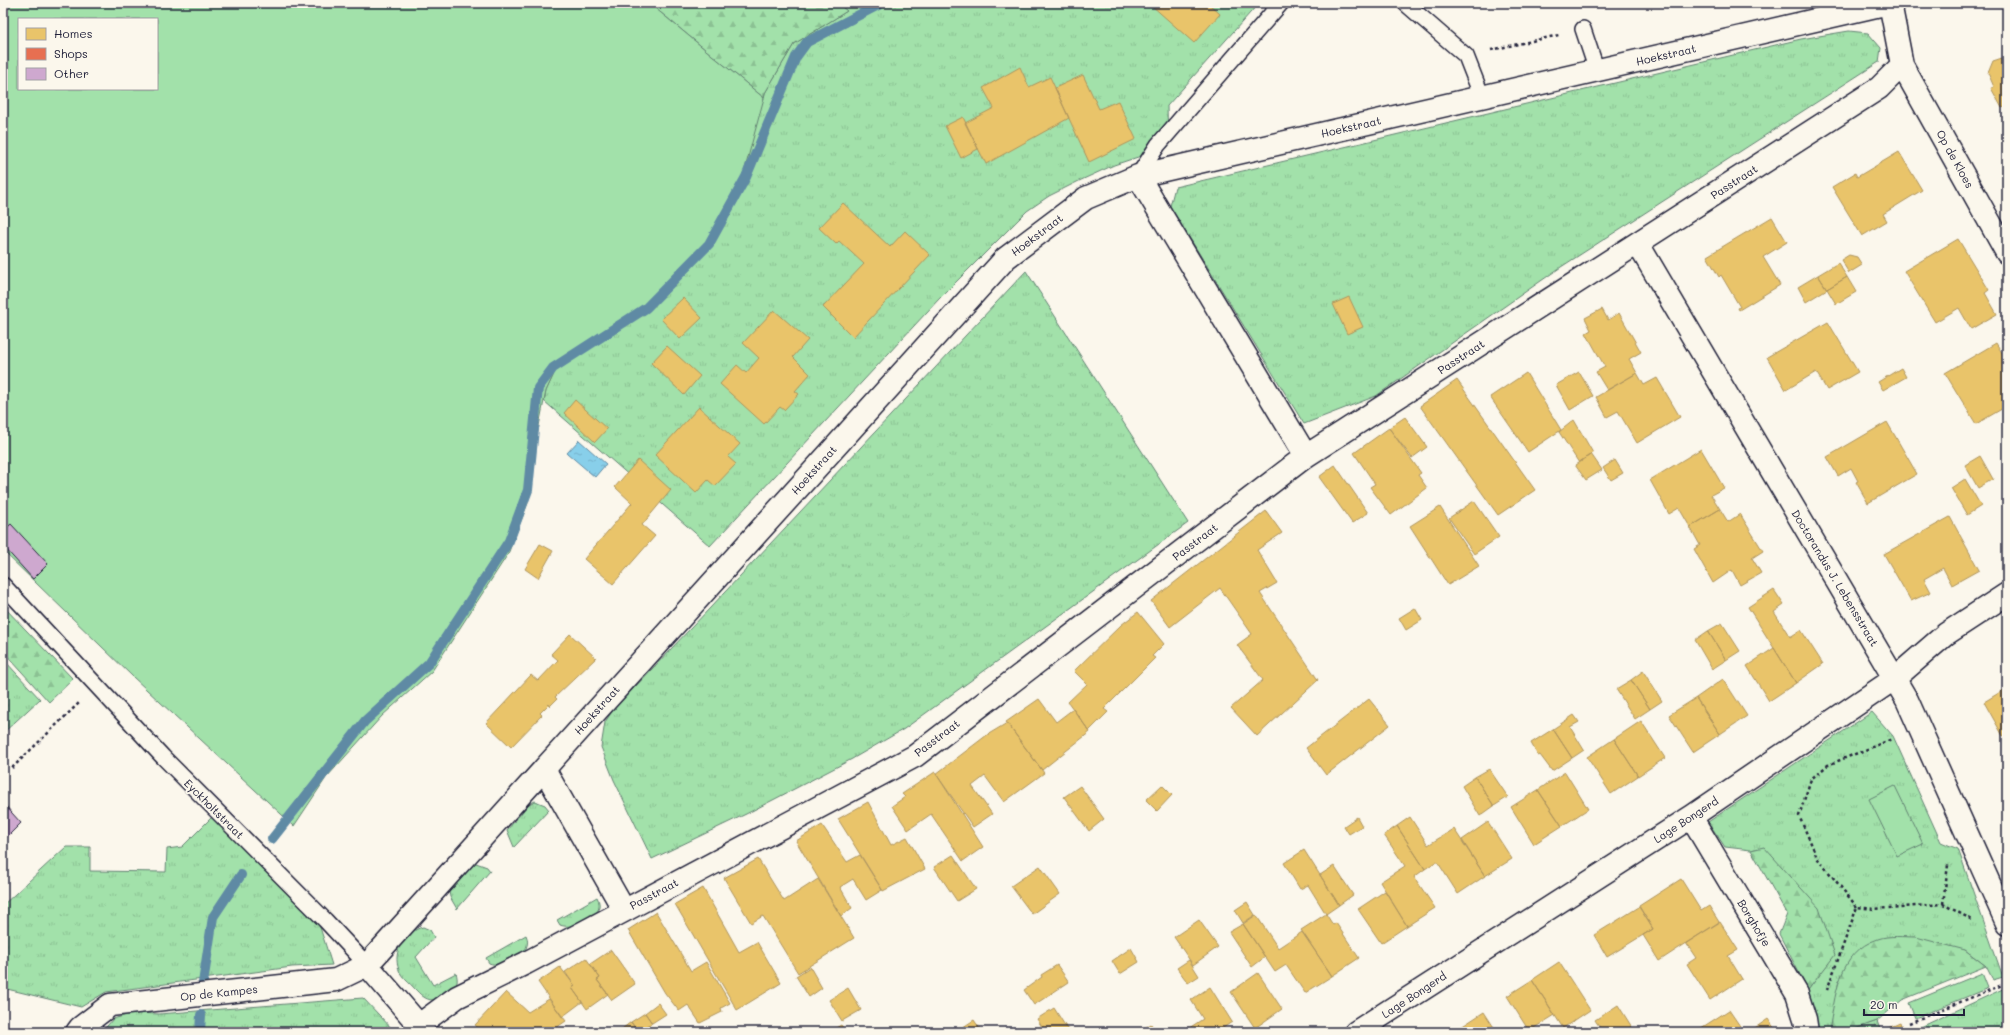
<svg xmlns="http://www.w3.org/2000/svg" width="2010" height="1035" font-family="Mali,sans-serif">
  <style>
    .grass { fill: url(#grass-tufts); stroke: #628272 }
    .forest { fill: url(#forest-firs); stroke: #628272 }
    .pitch { fill: #a2e1aa; stroke: #628272; fill-rule: evenodd }
    .water { fill: url(#water-ripples); stroke: #5f8aa4 }
    .homes { fill: #e9c46a; stroke: #ad935c }
    .shops { fill: #e76f51; stroke: #ac584a }
    .lines { fill: none; stroke-linecap: round; stroke-linejoin: round }
    .stream { stroke: #5f8aa4; stroke-width: 10 }
    .building { fill: #cea8cf; stroke: #22223b }
    .service-casing { stroke: #22223b; stroke-width: 18 }
    .minor-casing { stroke: #22223b; stroke-width: 25 }
    .path { stroke: #22223b; stroke-width: 2.5; stroke-dasharray: 3 3; stroke-linecap: butt }
    .service { stroke: #fbf7ec; stroke-width: 15 }
    .minor { stroke: #fbf7ec; stroke-width: 22 }
    .labels { text-anchor: middle; stroke-width: 4; stroke-linejoin: round; paint-order: stroke }
    .street-label { font-size: 11px; fill: #22223b; stroke: #fbf7ec }
  </style>
  <defs>
    <pattern id="grass-tufts" width="24" height="20" patternUnits="userSpaceOnUse"><rect width="24" height="20" fill="#a2e1aa"/><path d="M3 7l-1-3M5 7V3M7 7l1-3M15 17l-1-3M17 17v-4M19 17l1-3" fill="none" stroke="#8bc193"/></pattern>
    <pattern id="forest-firs" width="22" height="20" patternUnits="userSpaceOnUse"><rect width="22" height="20" fill="#a2e1aa"/><path d="M5 1l3.5 6h-7zM16 11l3.5 6h-7z" fill="#8bc193"/></pattern>
    <pattern id="water-ripples" width="26" height="14" patternUnits="userSpaceOnUse"><rect width="26" height="14" fill="#88cfea"/><path d="M2 4q2-2 4 0t4 0M15 11q2-2 4 0t4 0" fill="none" stroke="#75b1ca"/></pattern>
  </defs>
  <rect width="100%" height="100%" fill="#fbf7ec"/>
  <filter id="ink" filterUnits="userSpaceOnUse"><feTurbulence type="fractalNoise" baseFrequency=".025" numOctaves="2"/><feDisplacementMap in="SourceGraphic" scale="8" xChannelSelector="R" yChannelSelector="G"/><feConvolveMatrix kernelMatrix="1 2 1 2 8 2 1 2 1" color-interpolation-filters="sRGB"/></filter>
  <g filter="url(#ink)">
    <!-- grass -->
    <path class="grass" d="M 837,3 L 1259,3 L 1167,106 L 1168,147 L 1114,165 L 1079,181 L 1049,196 L 1027,211 L 939,299 L 710,546 L 544,401 L 546,391 L 558,365 L 584,346 L 764,98 L 765,93 L 794,44 L 847,11 Z
      M 1849,31 L 1868,33 L 1881,48 L 1879,62 L 1561,267 L 1376,396 L 1304,424 L 1170,206 L 1175,187 L 1801,39 Z
      M 1026,271 L 1188,523 L 904,729 L 852,759 L 746,814 L 652,859 L 614,780 L 601,747 L 605,722 L 613,710 L 710,608 Z
      M 5,661 L 40,699 L 3,733 L 3,663 Z
      M 1872,712 L 1893,736 L 1941,842 L 1958,849 L 2003,977 L 1993,980 L 1986,966 L 1965,950 L 1839,980 L 1829,1032 L 1813,1032 L 1815,1017 L 1808,990 L 1834,955 L 1759,848 L 1751,850 L 1725,847 L 1708,822 Z
      M 535,801 L 545,805 L 549,810 L 514,847 L 507,830 L 529,804 Z
      M 212,817 L 232,834 L 318,921 L 332,965 L 292,967 L 106,992 L 81,1007 L 3,988 L 3,905 L 66,847 L 90,847 L 90,871 L 166,872 L 167,849 L 182,847 Z
      M 476,863 L 487,867 L 490,871 L 457,909 L 450,897 L 449,892 L 471,866 Z
      M 597,897 C 608,916 575,931 560,925 L 557,920 Z
      M 423,927 L 430,930 L 434,937 L 416,957 L 433,985 L 456,973 C 458,979 458,986 452,990 C 449,994 438,999 433,1000 C 425,1000 420,994 415,989 C 410,983 401,977 399,970 C 392,951 404,932 423,927 Z
      M 526,935 C 535,954 503,969 489,963 L 486,958 Z
      M 2007,987 L 2007,1032 L 1910,1032 Z
      M 363,998 L 395,1032 L 102,1032 L 113,1019 L 134,1013 L 159,1014 Z
      M 1877,1021 L 1881,1032 L 1846,1032 Z"/>
    <!-- forest -->
    <path class="forest" d="M 649,3 L 837,3 L 847,11 L 794,44 L 765,93 L 764,98 Z
      M 3,606 L 73,679 L 49,702 L 3,651 Z
      M 1764,847 L 1819,908 L 1835,955 L 1808,990 L 1779,934 L 1787,914 L 1751,850 Z
      M 1916,937 L 1965,950 L 1986,966 L 1902,1000 L 1877,1021 L 1846,1032 L 1829,1032 C 1835,997 1838,952 1878,939 C 1889,935 1904,937 1916,937 Z"/>
    <!-- pitch -->
    <path class="pitch" d="M 3,3 L 649,3 L 764,98 L 743,176 L 721,226 L 643,315 L 584,346 L 558,365 L 546,391 L 534,451 L 528,503 L 508,554 L 432,671 L 382,716 L 326,778 L 294,826 L 133,677 L 3,551 ZM 19,19 L 157,19 L 157,89 L 19,89 Z
      M 1895,786 L 1923,844 L 1897,856 L 1869,799 Z
      M 1982,973 L 1988,988 L 1915,1018 L 1909,1003 Z"/>
    <!-- water -->
    <path class="water" d="M 579,440 L 606,464 L 595,477 L 567,453 Z"/>
    <!-- homes -->
    <path class="homes" d="M 1153,3 L 1208,3 L 1220,14 L 1194,43 L 1151,5 Z
      M 2005,57 L 2007,57 L 2007,106 L 2002,108 L 1991,88 L 1994,87 L 1988,73 L 1993,61 Z
      M 1020,67 L 1029,87 L 1050,77 L 1069,118 L 986,164 L 965,123 L 994,108 L 983,88 Z
      M 1083,75 L 1099,109 L 1118,101 L 1136,139 L 1089,162 L 1055,88 Z
      M 963,117 L 978,149 L 961,158 L 945,126 Z
      M 1899,152 L 1922,190 L 1883,214 L 1887,221 L 1862,236 L 1832,187 L 1855,173 L 1857,177 Z
      M 843,203 L 890,247 L 905,231 L 930,255 L 853,337 L 823,307 L 864,264 L 839,241 L 836,244 L 819,228 Z
      M 1772,217 L 1787,242 L 1763,257 L 1780,285 L 1739,310 L 1738,308 L 1740,307 L 1721,275 L 1719,277 L 1707,256 Z
      M 1958,239 L 1989,290 L 1985,293 L 1997,314 L 1971,329 L 1959,308 L 1935,322 L 1904,271 Z
      M 1849,255 L 1857,257 L 1862,265 L 1849,273 L 1841,260 Z
      M 1838,263 L 1847,277 L 1827,289 L 1818,275 Z
      M 1818,275 L 1827,289 L 1806,302 L 1798,287 Z
      M 1847,277 L 1856,292 L 1836,304 L 1827,289 Z
      M 1349,297 L 1363,327 L 1347,334 L 1333,304 Z
      M 683,298 L 702,318 L 680,339 L 661,319 Z
      M 1602,309 L 1608,320 L 1619,313 L 1641,352 L 1629,359 L 1637,373 L 1607,390 L 1596,372 L 1605,367 L 1586,333 L 1591,330 L 1585,318 Z
      M 774,310 L 808,340 L 793,357 L 810,374 L 795,391 L 799,394 L 784,410 L 780,407 L 764,424 L 720,384 L 737,365 L 746,373 L 759,358 L 743,343 Z
      M 1828,322 L 1858,372 L 1827,390 L 1816,372 L 1786,390 L 1767,357 Z
      M 1996,343 L 2007,361 L 2007,406 L 1976,424 L 1945,373 Z
      M 667,346 L 700,376 L 684,395 L 651,363 Z
      M 1901,368 L 1906,377 L 1883,390 L 1878,382 Z
      M 1579,372 L 1593,396 L 1570,410 L 1556,385 Z
      M 1526,373 L 1561,430 L 1528,452 L 1490,397 Z
      M 1637,373 L 1644,385 L 1657,378 L 1680,417 L 1637,443 L 1618,411 L 1607,417 L 1596,397 Z
      M 1457,380 L 1535,490 L 1498,515 L 1420,406 Z
      M 575,400 L 607,429 L 595,442 L 564,413 Z
      M 699,407 L 740,444 L 728,457 L 736,464 L 715,486 L 708,480 L 696,493 L 655,455 Z
      M 1405,417 L 1427,447 L 1412,458 L 1389,428 Z
      M 1574,420 L 1593,453 L 1579,463 L 1559,432 Z
      M 1887,422 L 1917,474 L 1868,503 L 1856,482 L 1858,481 L 1851,468 L 1838,476 L 1827,457 Z
      M 1389,428 L 1421,473 L 1418,475 L 1427,488 L 1391,515 L 1370,487 L 1375,484 L 1354,453 Z
      M 1701,449 L 1724,488 L 1711,495 L 1720,509 L 1690,527 L 1679,508 L 1669,514 L 1650,480 Z
      M 1591,454 L 1602,470 L 1586,480 L 1575,465 Z
      M 1980,456 L 1993,479 L 1978,488 L 1965,465 Z
      M 638,460 L 671,490 L 642,525 L 655,536 L 613,584 L 584,559 L 632,503 L 615,487 Z
      M 1615,460 L 1623,473 L 1611,480 L 1603,468 Z
      M 1335,465 L 1368,513 L 1352,523 L 1319,477 Z
      M 1965,479 L 1981,506 L 1967,515 L 1951,488 Z
      M 1474,501 L 1499,537 L 1474,554 L 1449,518 Z
      M 1440,507 L 1479,566 L 1448,585 L 1410,526 Z
      M 1720,509 L 1728,522 L 1740,514 L 1763,551 L 1752,558 L 1761,573 L 1740,585 L 1732,570 L 1713,583 L 1694,549 L 1700,545 L 1690,527 Z
      M 1266,511 L 1282,533 L 1257,550 L 1277,583 L 1260,593 L 1318,680 L 1257,736 L 1231,708 L 1263,680 L 1237,645 L 1252,634 L 1220,588 L 1170,627 L 1151,601 Z
      M 1950,517 L 1979,570 L 1952,585 L 1943,568 L 1924,579 L 1931,592 L 1911,601 L 1884,554 Z
      M 540,544 L 553,551 L 538,578 L 525,569 Z
      M 1774,590 L 1784,605 L 1774,612 L 1790,637 L 1801,630 L 1823,664 L 1796,683 L 1748,607 Z
      M 1415,608 L 1422,620 L 1406,630 L 1399,618 Z
      M 1138,612 L 1164,644 L 1152,656 L 1155,658 L 1104,709 L 1108,712 L 1089,731 L 1068,702 L 1087,684 L 1074,671 L 1121,625 Z
      M 1722,623 L 1740,651 L 1726,660 L 1708,631 Z
      M 1708,631 L 1726,660 L 1712,669 L 1695,640 Z
      M 570,634 L 596,658 L 555,697 L 557,699 L 550,706 L 549,704 L 540,713 L 542,715 L 511,747 L 486,723 L 531,675 L 538,681 L 558,660 L 551,654 Z
      M 1774,648 L 1796,683 L 1769,701 L 1747,666 Z
      M 1643,671 L 1662,701 L 1650,709 L 1631,680 Z
      M 1723,679 L 1747,716 L 1720,734 L 1696,698 Z
      M 1631,680 L 1650,709 L 1635,719 L 1616,689 Z
      M 2007,688 L 2007,734 L 2003,736 L 1984,702 Z
      M 1696,698 L 1720,734 L 1693,752 L 1669,715 Z
      M 1039,699 L 1056,722 L 1073,709 L 1090,732 L 1042,770 L 1006,722 Z
      M 1369,699 L 1390,725 L 1326,775 L 1306,748 Z
      M 1574,715 L 1579,722 L 1570,727 L 1584,750 L 1572,758 L 1553,729 Z
      M 1641,721 L 1665,758 L 1638,776 L 1614,739 Z
      M 1007,723 L 1044,773 L 1004,802 L 985,776 L 972,786 L 992,814 L 973,827 L 936,774 L 987,735 Z
      M 1553,729 L 1572,758 L 1552,771 L 1540,755 L 1538,756 L 1531,743 Z
      M 1614,739 L 1638,776 L 1611,794 L 1587,757 Z
      M 1489,769 L 1508,797 L 1494,806 L 1475,777 Z
      M 935,772 L 983,847 L 963,861 L 931,814 L 908,830 L 892,806 L 905,797 L 902,794 Z
      M 1565,772 L 1588,809 L 1562,826 L 1538,790 Z
      M 1475,777 L 1494,806 L 1480,816 L 1462,786 Z
      M 1162,785 L 1172,795 L 1157,811 L 1146,800 Z
      M 1080,786 L 1104,819 L 1089,831 L 1064,797 Z
      M 1538,790 L 1562,826 L 1534,844 L 1511,807 Z
      M 868,802 L 891,845 L 907,837 L 925,869 L 883,891 L 838,819 Z
      M 1357,817 L 1362,826 L 1349,834 L 1344,826 Z
      M 1410,817 L 1428,845 L 1454,829 L 1485,876 L 1458,894 L 1437,861 L 1425,869 L 1397,826 Z
      M 1488,822 L 1512,859 L 1485,876 L 1462,840 Z
      M 822,825 L 847,862 L 860,855 L 882,890 L 866,900 L 853,879 L 840,887 L 852,908 L 841,916 L 796,841 Z
      M 1397,826 L 1425,869 L 1414,877 L 1435,908 L 1407,926 L 1380,882 L 1405,866 L 1384,835 Z
      M 1304,850 L 1339,905 L 1326,914 L 1308,885 L 1300,889 L 1284,863 Z
      M 953,855 L 976,889 L 957,901 L 934,867 Z
      M 758,859 L 784,901 L 818,879 L 854,938 L 798,973 L 763,916 L 751,923 L 724,878 Z
      M 1040,866 L 1060,894 L 1032,914 L 1011,886 Z
      M 1334,866 L 1353,895 L 1339,905 L 1320,875 Z
      M 1681,879 L 1701,911 L 1709,906 L 1719,922 L 1659,961 L 1643,935 L 1653,929 L 1639,906 Z
      M 703,888 L 739,952 L 757,942 L 781,983 L 737,1010 L 675,904 Z
      M 1385,891 L 1407,926 L 1381,943 L 1358,909 Z
      M 1247,902 L 1255,915 L 1243,923 L 1235,910 Z
      M 1639,907 L 1653,929 L 1607,957 L 1594,935 Z
      M 656,912 L 691,971 L 706,962 L 730,1003 L 721,1008 L 722,1012 L 700,1023 L 688,1005 L 679,1011 L 665,993 L 628,930 Z
      M 1326,914 L 1333,925 L 1336,923 L 1359,958 L 1332,976 L 1301,930 Z
      M 1256,915 L 1278,948 L 1302,932 L 1332,976 L 1305,993 L 1286,965 L 1275,972 L 1243,924 Z
      M 1199,920 L 1218,947 L 1193,965 L 1174,937 Z
      M 1720,922 L 1738,950 L 1728,956 L 1742,979 L 1710,1000 L 1687,964 L 1696,958 L 1686,943 Z
      M 1243,924 L 1265,957 L 1252,967 L 1229,932 Z
      M 1131,948 L 1139,962 L 1120,974 L 1112,961 Z
      M 611,950 L 635,984 L 612,1000 L 597,980 L 600,978 L 590,964 Z
      M 586,958 L 600,978 L 597,980 L 608,994 L 587,1009 L 572,988 L 575,986 L 565,972 Z
      M 1189,960 L 1199,976 L 1188,983 L 1177,968 Z
      M 1559,962 L 1590,1010 L 1563,1028 L 1532,980 Z
      M 1057,965 L 1069,982 L 1034,1005 L 1024,990 L 1042,977 L 1041,975 Z
      M 560,967 L 575,986 L 572,988 L 582,1002 L 562,1017 L 538,982 Z
      M 810,967 L 822,988 L 809,997 L 796,976 Z
      M 1258,973 L 1282,1009 L 1255,1028 L 1231,992 Z
      M 1532,980 L 1555,1015 L 1529,1031 L 1507,996 Z
      M 1210,987 L 1232,1022 L 1217,1032 L 1183,1032 L 1203,1019 L 1191,1000 Z
      M 848,988 L 861,1010 L 842,1021 L 829,1000 Z
      M 506,992 L 528,1012 L 549,999 L 566,1021 L 550,1032 L 483,1032 L 475,1025 Z
      M 658,1003 L 666,1014 L 652,1023 L 645,1013 Z
      M 1618,1005 L 1635,1032 L 1603,1032 L 1595,1020 Z
      M 1054,1008 L 1069,1032 L 1045,1032 L 1037,1019 Z
      M 1729,1010 L 1744,1032 L 1695,1032 Z
      M 1484,1012 L 1497,1032 L 1460,1032 L 1458,1029 Z
      M 645,1013 L 652,1023 L 638,1032 L 631,1022 Z
      M 1768,1019 L 1777,1032 L 1749,1032 Z
      M 974,1020 L 982,1032 L 958,1032 L 957,1031 Z
      M 631,1022 L 638,1032 L 618,1032 Z
      M 1900,1023 L 1903,1032 L 1882,1032 L 1881,1031 Z
      M 1151,1024 L 1156,1032 L 1139,1032 Z
      M 841,1025 L 846,1032 L 829,1032 Z"/>
    <!-- shops -->
    <path class="shops" d="M 1438,3 L 1460,3 L 1452,7 L 1444,6 Z"/>
    <g class="lines">
      <!-- stream -->
      <path class="stream" d="M 272,839 L 365,721 L 429,663 L 509,541 L 528,490 L 538,388 L 553,368 L 646,308 L 709,244 L 746,177 L 796,57 L 807,42 L 882,3
        M 203,983 L 213,917 L 241,875
        M 200,1032 L 201,1015"/>
    </g>
    <!-- building -->
    <path class="building" d="M 11,524 L 48,564 L 33,579 L 3,546 L 3,531 Z
      M 3,803 L 21,823 L 3,841 Z"/>
    <g class="lines">
      <defs>
        <path id="service" d="M 1405,3 L 1466,56 L 1482,97
          M 1583,29 L 1597,71
          M 1138,176 L 1158,145 L 1281,3
          M 3,585 L 163,757 L 325,920 L 367,965"/>
        <path id="minor" d="M 1902,65 L 2007,253
          M 1138,176 L 1306,456
          M 1638,244 L 1907,700 L 2007,923
          M 1691,817 L 1797,994 L 1805,1019 L 1807,1032
          M 624,910 L 544,769 L 1006,258 L 1086,198 L 1138,176 L 1889,3
          M 367,965 L 425,1032
          M 419,1025 L 457,997 L 526,963 L 915,756 L 1306,456 L 1879,88 L 1902,65 L 1890,3
          M 77,1032 L 80,1028 L 110,1005 L 336,980 L 367,965 L 544,769
          M 1356,1032 L 1691,817 L 1894,679 L 1946,634 L 2007,594"/>
      </defs>
      <!-- service casing -->
      <use href="#service" class="service-casing"/>
      <!-- minor casing -->
      <use href="#minor" class="minor-casing"/>
      <!-- path -->
      <path class="path" d="M 1491,50 L 1559,35
        M 12,768 L 79,703
        M 1943,904 L 1948,865
        M 1857,907 L 1818,859 L 1799,816 L 1811,779 L 1828,765 L 1892,739
        M 1827,990 L 1857,907 L 1874,909 L 1943,904 L 1974,921
        M 1909,1023 L 2007,983"/>
      <!-- service -->
      <use href="#service" class="service"/>
      <!-- minor -->
      <use href="#minor" class="minor"/>
    </g>
  </g>
  <g class="labels">
    <!-- street labels -->
    <g class="street-label">
      <text transform="translate(1666 55) rotate(-13)" y="4">Hoekstraat</text>
      <text transform="translate(1351 127) rotate(-13)" y="4">Hoekstraat</text>
      <text transform="translate(1955 159) rotate(61)" y="4">Op de Kloes</text>
      <text transform="translate(1734 182) rotate(-33)" y="4">Passtraat</text>
      <text transform="translate(1037 235) rotate(-37)" y="4">Hoekstraat</text>
      <text transform="translate(1461 357) rotate(-33)" y="4">Passtraat</text>
      <text transform="translate(814 470) rotate(-48)" y="4">Hoekstraat</text>
      <text transform="translate(1195 542) rotate(-37)" y="4">Passtraat</text>
      <text transform="translate(1835 578) rotate(59)" y="4">Doctorandus J. Lebensstraat</text>
      <text transform="translate(597 710) rotate(-48)" y="4">Hoekstraat</text>
      <text transform="translate(937 738) rotate(-37)" y="4">Passtraat</text>
      <text transform="translate(214 809) rotate(45)" y="4">Eyckholtstraat</text>
      <text transform="translate(1686 820) rotate(-33)" y="4">Lage Bongerd</text>
      <text transform="translate(654 894) rotate(-28)" y="4">Passtraat</text>
      <text transform="translate(1754 923) rotate(59)" y="4">Borghofje</text>
      <text transform="translate(219 993) rotate(-6)" y="4">Op de Kampes</text>
      <text transform="translate(1414 995) rotate(-33)" y="4">Lage Bongerd</text>
    </g>
  </g>
  <!-- margin -->
  <rect width="2010" height="1035" fill="none" stroke="#fbf7ec" stroke-width="16"/>
  <rect x="8" y="8" width="1994" height="1019" fill="none" stroke="#22223b" stroke-width="1.5" filter="url(#ink)"/>
  <!-- legend -->
  <rect x="18" y="18" width="140" height="72" fill="#fbf7ec" stroke="#a4a2a5"/>
  <rect x="26" y="28" width="20" height="12" fill="#e9c46a" stroke="#a4a2a5"/>
  <text x="54" y="38" font-size="12" fill="#22223b">Homes</text>
  <rect x="26" y="48" width="20" height="12" fill="#e76f51" stroke="#a4a2a5"/>
  <text x="54" y="58" font-size="12" fill="#22223b">Shops</text>
  <rect x="26" y="68" width="20" height="12" fill="#cea8cf" stroke="#a4a2a5"/>
  <text x="54" y="78" font-size="12" fill="#22223b">Other</text>
  <!-- scale -->
  <path d="M1864 1009v6h100v-6" fill="none" stroke="#22223b" stroke-width="2"/>
  <text x="1870" y="1009" font-size="12" fill="#22223b" stroke="#fbf7ec" stroke-width="3" paint-order="stroke">20 m</text>
</svg>
